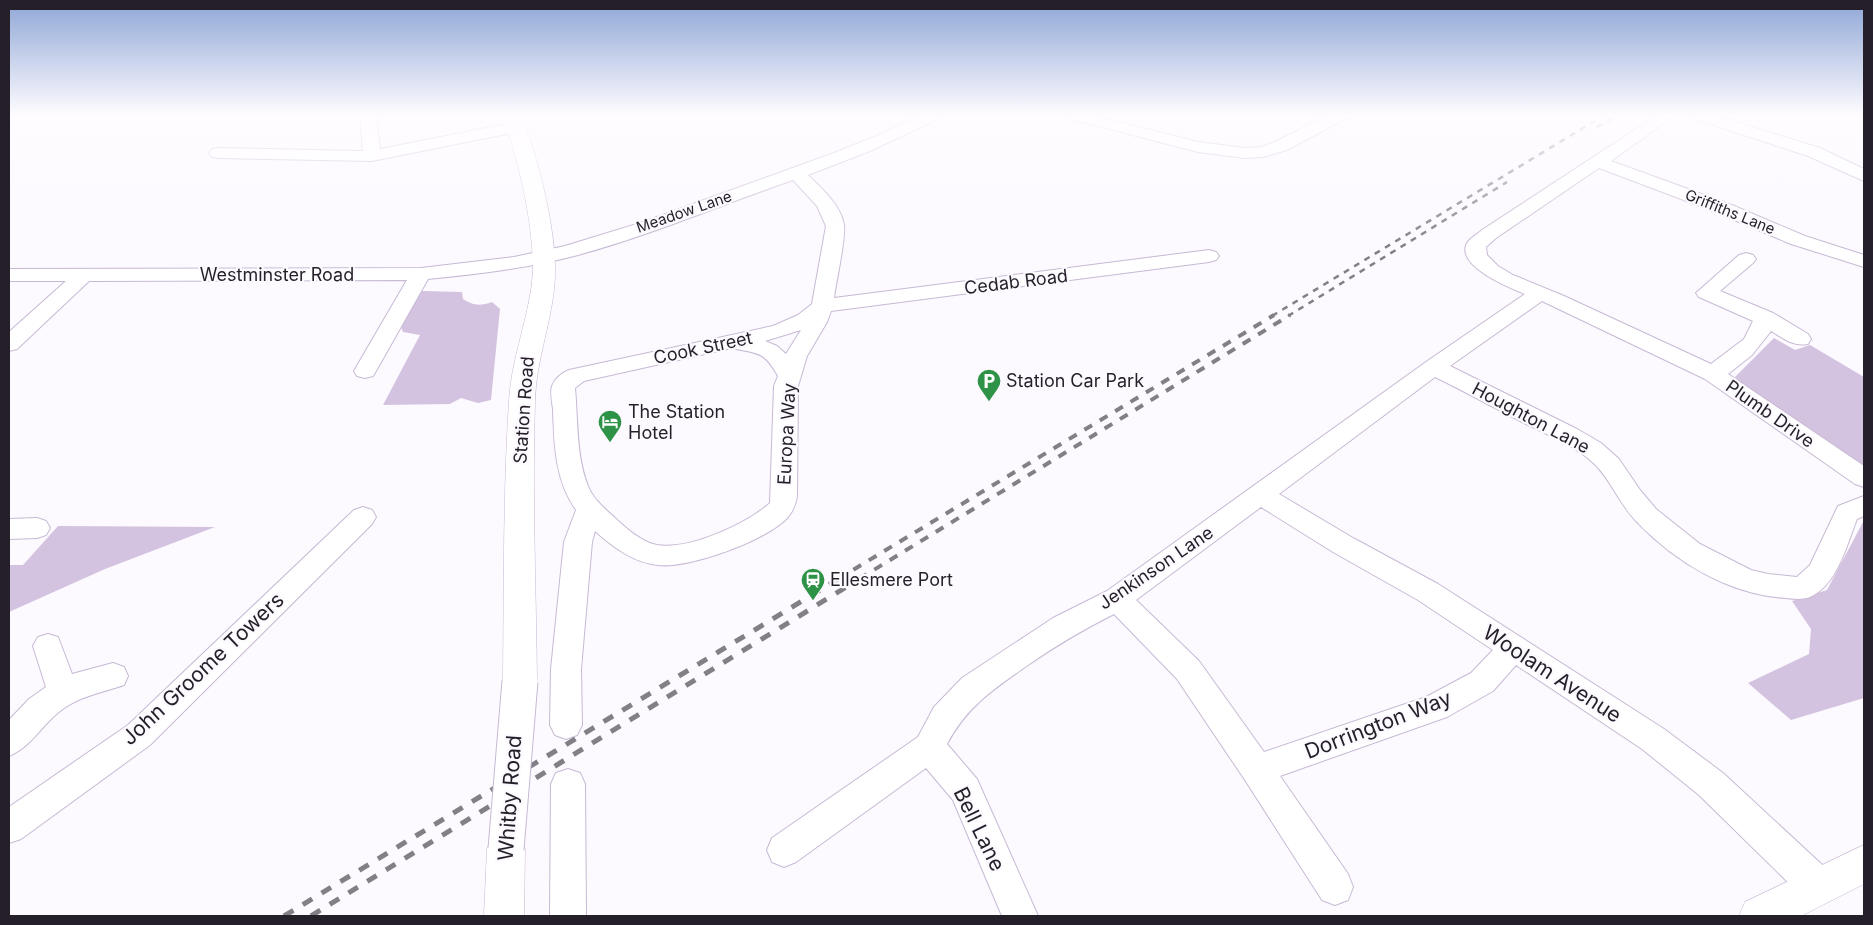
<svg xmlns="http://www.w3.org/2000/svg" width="1873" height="925" font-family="Inter,sans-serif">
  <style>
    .green { fill: #d3c3e0 }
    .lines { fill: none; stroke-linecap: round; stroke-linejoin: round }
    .minor-casing { stroke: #c7b9d4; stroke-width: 2 }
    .tertiary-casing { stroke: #c7b9d4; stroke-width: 1 }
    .primary-casing { stroke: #c7b9d4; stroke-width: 1 }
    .minor { fill: #fff; fill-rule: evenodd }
    .tertiary { fill: #fff; fill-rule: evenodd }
    .primary { fill: #fff; fill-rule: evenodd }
    .rail-far2 { stroke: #837f87; stroke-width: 2.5; stroke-dasharray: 6 6; stroke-linecap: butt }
    .rail-far1 { stroke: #837f87; stroke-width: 4; stroke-dasharray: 9 9; stroke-linecap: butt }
    .rail { stroke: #837f87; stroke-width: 5; stroke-dasharray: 11 11; stroke-linecap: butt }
    .primary-bridge-casing { stroke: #c7b9d4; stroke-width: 37; stroke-linecap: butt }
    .primary-bridge { stroke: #fff; stroke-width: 35 }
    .labels { text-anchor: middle; stroke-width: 4.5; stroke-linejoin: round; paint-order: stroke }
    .far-street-label { font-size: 15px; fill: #241f29; stroke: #fcf9ff }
    .street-label { font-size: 18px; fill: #241f29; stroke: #fcf9ff }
    .poi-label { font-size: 18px; fill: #241f29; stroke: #fcf9ff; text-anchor: start }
    .near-street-label { font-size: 21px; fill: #241f29; stroke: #fcf9ff }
  </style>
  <rect width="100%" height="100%" fill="#fcf9ff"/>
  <!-- green -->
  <path class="green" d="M 422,291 L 462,292 L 463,299 C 474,306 480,306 492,302 L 500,309 L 491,400 L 478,403 L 461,398 L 450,404 L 383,405 L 420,335 L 403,332 L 400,324 Z
    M 1774,338 L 1795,350 L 1810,345 L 1864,377 L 1864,467 L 1734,378 Z
    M 1863,522 L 1864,522 L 1864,698 L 1791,720 L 1748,683 L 1809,654 L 1811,629 L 1792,601 L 1827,590 Z
    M 58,526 L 215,527 L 105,569 L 9,612 L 9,565 L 23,565 Z"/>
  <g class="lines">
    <defs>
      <path id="minor" d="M 360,116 L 376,116 L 380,149 L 516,122 L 522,124 L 524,127 L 522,130 L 516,132 L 372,161 L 218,158 L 212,157 L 209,153 L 212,149 L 218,148 L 363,151 Z
        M 920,116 L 940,116 L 938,119 L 870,151 L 808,175 C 821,188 841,205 844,225 C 846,238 836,282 834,298 L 1209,250 L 1216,252 L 1219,256 L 1216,260 L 1209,262 L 831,311 L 827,322 L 807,356 L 798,386 L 797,496 C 796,504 793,511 788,517 C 768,540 689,569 658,565 C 634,563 613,547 595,531 L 592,542 L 581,669 L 582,725 L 577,735 L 566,739 L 555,735 L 550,725 L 551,669 L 564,542 L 576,510 C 555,480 554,445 553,409 C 552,402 550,392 552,386 C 555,378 562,373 569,370 L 773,326 L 798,315 L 812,304 L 826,226 L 817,206 L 793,180 C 721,205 651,235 578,255 C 529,268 479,274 428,279 L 376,371 L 373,376 L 365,378 L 357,376 L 354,371 L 407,280 L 89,281 L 17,349 L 9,351 L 9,332 L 66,281 L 9,281 L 9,269 L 421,268 L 514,257 L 565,246 L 640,223 L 834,153 L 881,134 ZM 801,330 L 786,354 L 777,346 L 765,341 ZM 732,348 C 758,354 763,350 778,376 L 774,386 L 770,503 C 745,525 689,550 657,545 C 641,542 626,528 615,518 C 605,509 593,499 588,486 C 576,456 578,420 575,388 L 584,381 Z
        M 1069,116 L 1095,116 L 1198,142 L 1245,148 L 1261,147 L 1275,142 L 1327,116 L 1347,116 L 1345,119 L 1287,150 L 1263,157 L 1245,158 L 1198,152 L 1071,119 Z
        M 1656,116 L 1674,116 L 1611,161 L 1732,205 L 1805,236 L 1864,255 L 1864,267 L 1791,244 L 1718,213 L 1599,168 L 1496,238 L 1486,247 L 1487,255 L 1498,266 L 1513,275 L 1564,296 L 1711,364 L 1744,339 L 1753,321 L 1699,297 L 1696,293 L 1739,255 L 1746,253 L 1753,255 L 1756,259 L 1753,263 L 1720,291 L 1773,313 L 1808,334 L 1811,339 L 1808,344 C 1793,347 1783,338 1771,331 L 1752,355 L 1728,374 L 1864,466 L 1864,487 L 1855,484 L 1705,379 L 1542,301 L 1450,366 L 1577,429 L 1601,443 L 1619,459 L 1640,490 L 1656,509 L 1700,544 L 1751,570 L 1768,574 L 1797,577 L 1810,565 L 1838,506 L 1864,496 L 1864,516 L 1857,519 C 1847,544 1838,583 1812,596 C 1804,600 1795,599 1786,598 C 1730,595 1675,562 1637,522 C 1618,503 1610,476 1589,459 C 1571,444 1548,435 1526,424 C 1496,409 1466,392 1435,377 L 1279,494 L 1353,538 L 1438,584 L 1664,729 L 1723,773 L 1831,873 L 1836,886 L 1831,899 L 1818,904 L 1805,899 L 1699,795 L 1642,749 L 1516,665 L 1493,691 L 1447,717 L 1280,776 L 1348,874 L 1353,887 L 1348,900 L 1335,905 L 1322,900 L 1245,780 L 1177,679 L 1114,614 C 1082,630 1057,645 1028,665 C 994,689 967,706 947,744 L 977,779 L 1038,916 L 1002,916 L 953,800 L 926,768 L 796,862 L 784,867 L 772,862 L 767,850 L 772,838 L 918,737 L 934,707 L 962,678 L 1053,618 L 1107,591 L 1426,362 L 1525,294 C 1510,288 1455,266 1467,243 C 1470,238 1478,234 1482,230 ZM 1261,507 L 1333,552 L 1418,600 L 1493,650 L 1471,673 L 1426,697 L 1264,752 L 1199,661 L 1136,600 Z
        M 1693,116 L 1716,116 L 1820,148 L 1864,169 L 1864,181 L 1808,156 L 1695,119 Z
        M 363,507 L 372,510 L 376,517 L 372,524 L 150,745 L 21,839 L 9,843 L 9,807 L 128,725 L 354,510 Z
        M 37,518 L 46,521 L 50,528 L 46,535 L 37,538 L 9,539 L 9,519 Z
        M 48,634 L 58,637 L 72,674 L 113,663 L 124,667 L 128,676 L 124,685 C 101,693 79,696 60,711 C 42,725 30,748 9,756 L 9,720 L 29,699 L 46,687 L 33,646 L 38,637 Z
        M 568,769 L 580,773 L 585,784 L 586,916 L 550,916 L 551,784 L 556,773 Z"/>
      <path id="tertiary" d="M 1864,845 L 1864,884 L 1801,916 L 1739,916 L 1745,902 Z"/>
      <path id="primary" d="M 503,116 L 521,116 C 539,159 560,242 554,289 C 550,327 536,362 535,401 C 532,494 536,588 537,681 L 532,691 L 520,695 L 508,691 L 503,681 C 504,588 503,494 509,401 C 511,363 525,328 531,290 C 539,243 519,161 503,116 Z
        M 506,830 L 520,836 L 525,849 L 524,916 L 484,916 L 487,849 L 492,836 Z"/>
    </defs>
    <!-- minor casing -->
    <use href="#minor" class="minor-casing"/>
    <!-- tertiary casing -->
    <use href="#tertiary" class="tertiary-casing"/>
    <!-- primary casing -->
    <use href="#primary" class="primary-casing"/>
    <!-- minor -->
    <use href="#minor" class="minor"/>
    <!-- tertiary -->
    <use href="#tertiary" class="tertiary"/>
    <!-- primary -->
    <use href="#primary" class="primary"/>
    <!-- rail-far2 -->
    <path class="rail-far2" d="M 1597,127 L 1616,116
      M 1272,316 L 1603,116
      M 1288,316 L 1507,182"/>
    <!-- rail-far1 -->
    <path class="rail-far1" d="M 838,579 L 1274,315
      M 859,579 L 1290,315"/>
    <!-- rail -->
    <path class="rail" d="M 284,916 L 840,578
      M 311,916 L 861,578"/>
    <defs>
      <path id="primary-bridge" d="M 506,849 L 520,681"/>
    </defs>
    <!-- primary-bridge casing -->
    <use href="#primary-bridge" class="primary-bridge-casing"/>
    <!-- primary-bridge -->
    <use href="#primary-bridge" class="primary-bridge"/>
  </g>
  <!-- sky -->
  <linearGradient id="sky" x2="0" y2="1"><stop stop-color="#8ea6d6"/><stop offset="0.47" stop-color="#fefcff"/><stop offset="1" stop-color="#fefcff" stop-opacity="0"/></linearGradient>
  <rect width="1873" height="245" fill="url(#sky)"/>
  <!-- icons -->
  <defs>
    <symbol id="parking-pin" viewBox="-11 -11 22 30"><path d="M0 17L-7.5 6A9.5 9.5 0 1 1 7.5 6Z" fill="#2e9247" stroke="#fcf9ff"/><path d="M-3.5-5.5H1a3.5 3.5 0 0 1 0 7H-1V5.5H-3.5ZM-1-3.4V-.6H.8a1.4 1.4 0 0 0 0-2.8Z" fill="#fff"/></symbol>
    <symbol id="hotel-pin" viewBox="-11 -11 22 30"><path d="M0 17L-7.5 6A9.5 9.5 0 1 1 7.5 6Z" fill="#2e9247" stroke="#fcf9ff"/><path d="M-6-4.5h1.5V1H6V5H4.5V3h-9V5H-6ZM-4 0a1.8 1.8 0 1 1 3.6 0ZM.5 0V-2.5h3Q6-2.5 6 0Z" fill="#fff"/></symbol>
    <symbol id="station-pin" viewBox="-11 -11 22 30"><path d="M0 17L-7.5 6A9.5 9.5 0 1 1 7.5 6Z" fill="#2e9247" stroke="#fcf9ff"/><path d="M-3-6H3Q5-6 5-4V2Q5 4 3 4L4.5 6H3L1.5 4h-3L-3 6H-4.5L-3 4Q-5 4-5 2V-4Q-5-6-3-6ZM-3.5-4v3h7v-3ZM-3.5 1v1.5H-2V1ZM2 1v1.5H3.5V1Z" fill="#fff"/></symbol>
  </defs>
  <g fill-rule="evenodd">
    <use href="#parking-pin" x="975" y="367" width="28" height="38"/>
    <use href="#hotel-pin" x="596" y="408" width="28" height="38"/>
    <use href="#station-pin" x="799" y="566" width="28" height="38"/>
  </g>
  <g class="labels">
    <!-- far-street labels -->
    <g class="far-street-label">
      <text transform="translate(684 212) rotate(-19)" y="5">Meadow Lane</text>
      <text transform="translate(1730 212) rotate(22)" y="5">Griffiths Lane</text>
    </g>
    <!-- street labels -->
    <g class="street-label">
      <text x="277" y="281">Westminster Road</text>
      <text transform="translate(1016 282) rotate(-7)" y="6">Cedab Road</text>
      <text transform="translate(703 348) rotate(-12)" y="6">Cook Street</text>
      <text transform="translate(524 410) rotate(-86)" y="6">Station Road</text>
      <text transform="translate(1770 414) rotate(35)" y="6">Plumb Drive</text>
      <text transform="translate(1531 418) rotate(28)" y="6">Houghton Lane</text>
      <text transform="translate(787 434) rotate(-87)" y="6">Europa Way</text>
      <text transform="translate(1156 568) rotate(-34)" y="6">Jenkinson Lane</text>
    </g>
    <!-- poi labels -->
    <g class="poi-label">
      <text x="1006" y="387">Station Car Park</text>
      <text x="628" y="418">The Station<tspan x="628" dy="21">Hotel</tspan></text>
      <text x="830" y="586">Ellesmere Port</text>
    </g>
    <!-- near-street labels -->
    <g class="near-street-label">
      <text transform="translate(203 669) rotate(-43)" y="7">John Groome Towers</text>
      <text transform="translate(1552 674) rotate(33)" y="7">Woolam Avenue</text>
      <text transform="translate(1378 725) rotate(-21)" y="7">Dorrington Way</text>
      <text transform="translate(510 798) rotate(-86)" y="7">Whitby Road</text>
      <text transform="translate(979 829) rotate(64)" y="7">Bell Lane</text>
    </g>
  </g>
  <!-- border -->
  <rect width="1873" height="925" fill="none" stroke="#241f29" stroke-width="20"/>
</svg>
